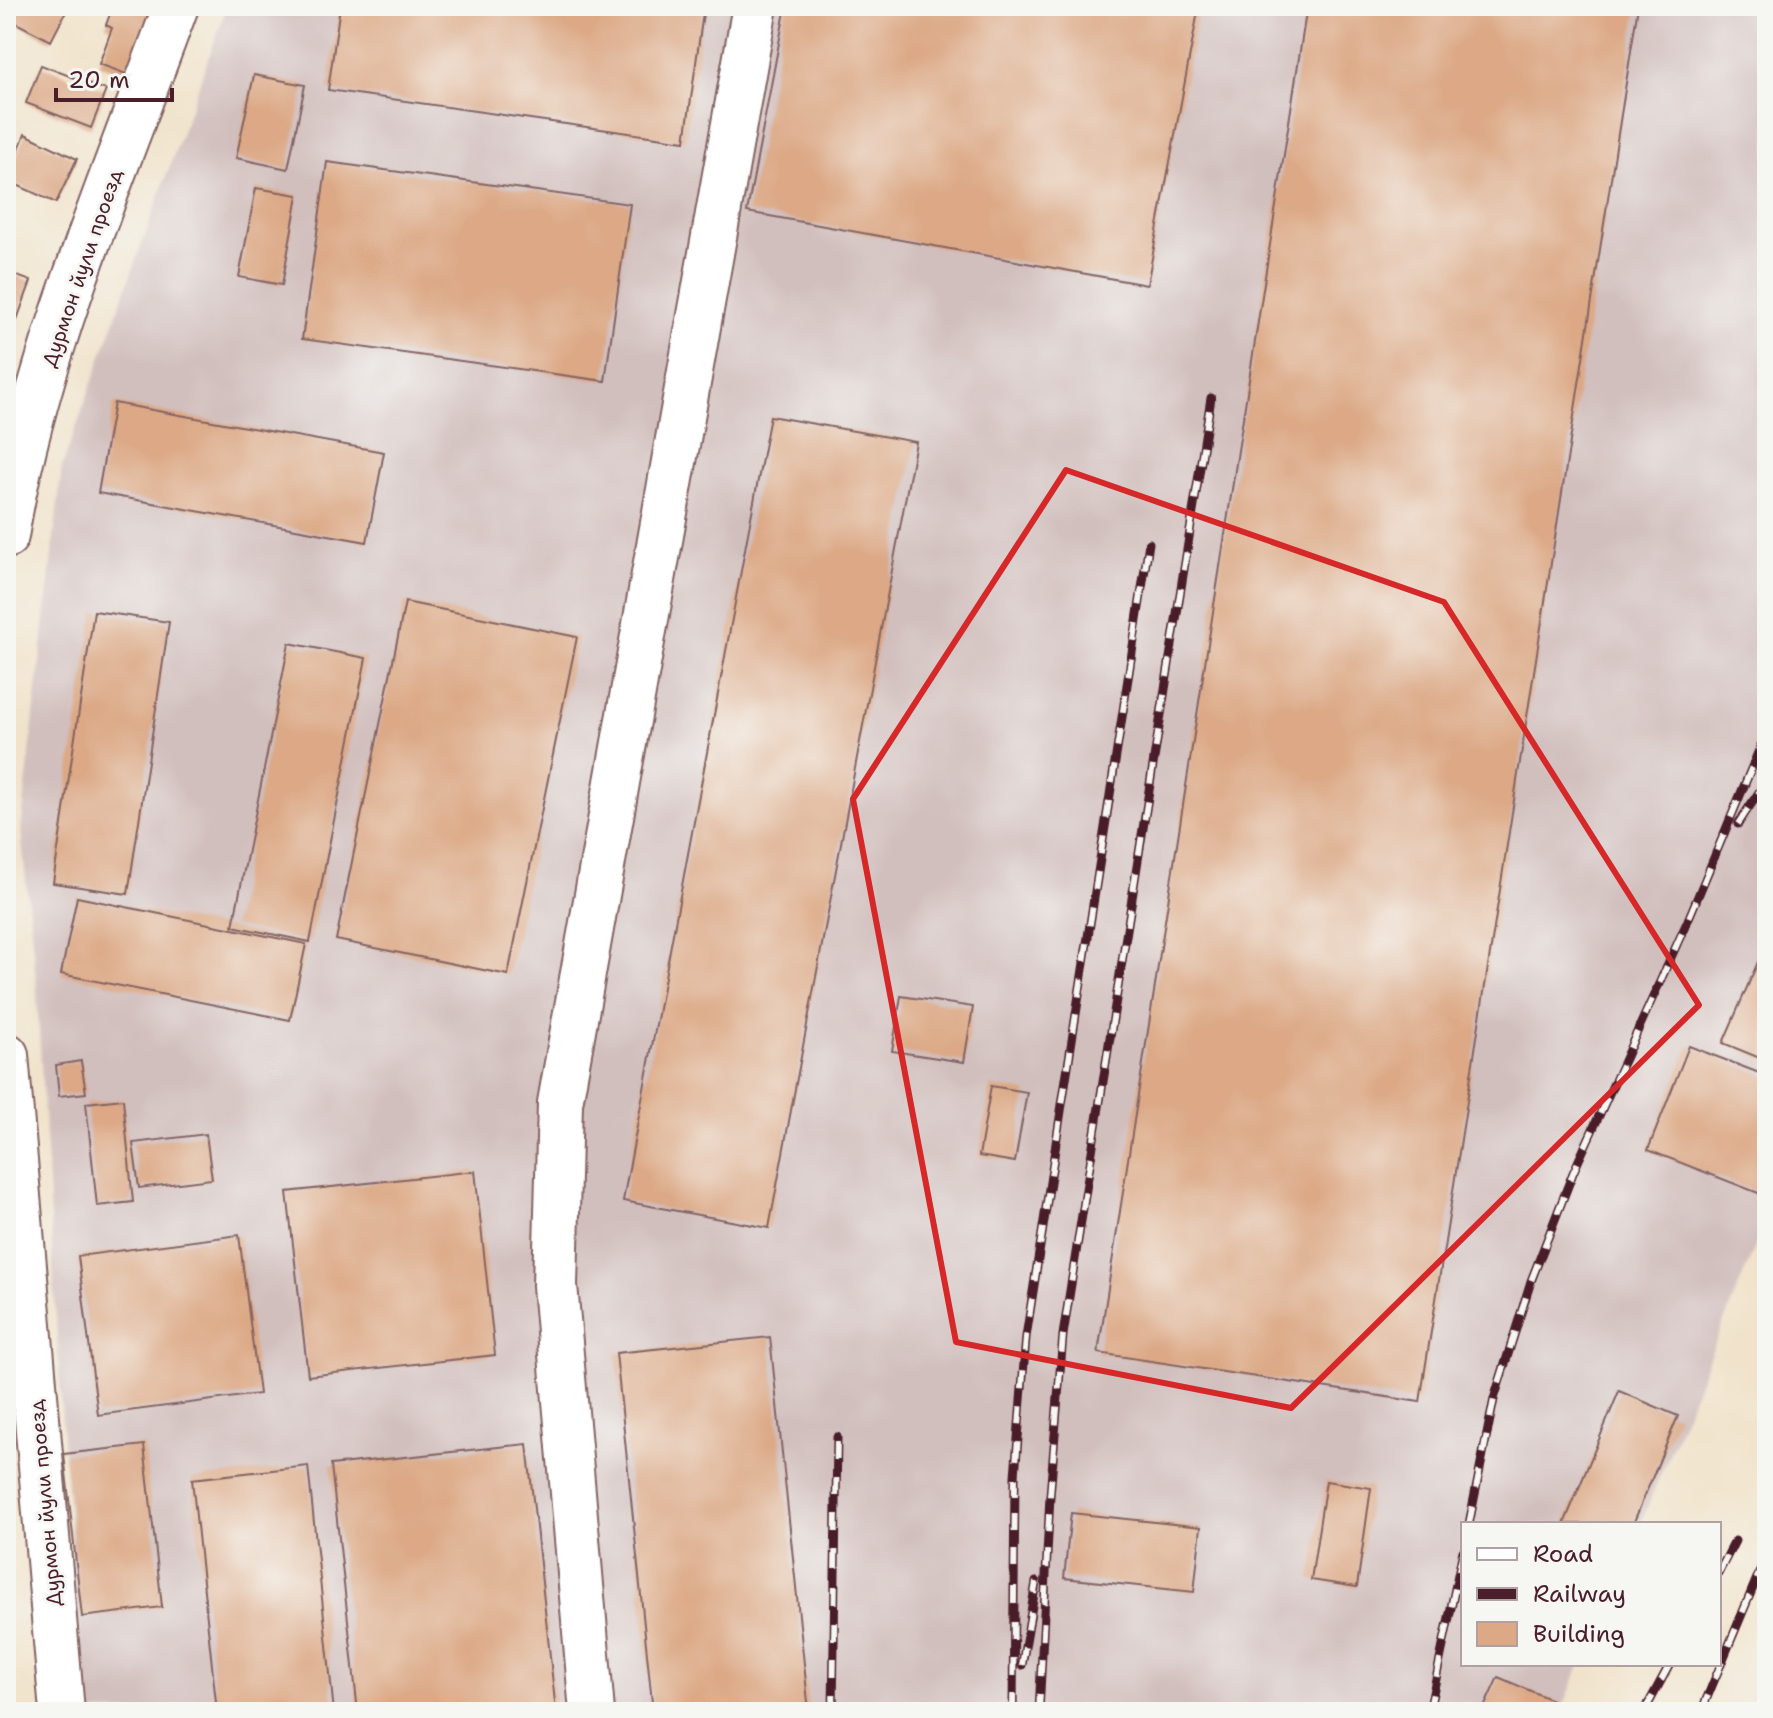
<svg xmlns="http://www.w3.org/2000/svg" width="1773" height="1718" font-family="'Shantell Sans',sans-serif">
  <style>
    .industrial { fill: #d1bfbe }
    .building { fill: #dca885 }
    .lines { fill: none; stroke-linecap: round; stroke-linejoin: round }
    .minor-casing { stroke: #846463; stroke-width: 48 }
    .minor { stroke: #fff; stroke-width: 44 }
    .rail-casing { stroke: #4a1f2b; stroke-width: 9 }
    .rail { stroke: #f6f6f2; stroke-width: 6; stroke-dasharray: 18; stroke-linecap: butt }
    .marked { fill: none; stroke: #d62828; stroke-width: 6; stroke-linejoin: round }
    .labels { text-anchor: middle; stroke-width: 6; stroke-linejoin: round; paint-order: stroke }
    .street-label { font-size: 20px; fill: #4a1f2b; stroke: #f6f6f2 }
  </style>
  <rect width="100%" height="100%" fill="#f6f6f2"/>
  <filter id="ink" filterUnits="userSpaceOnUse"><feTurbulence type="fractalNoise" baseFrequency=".0125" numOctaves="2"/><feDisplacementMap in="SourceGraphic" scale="16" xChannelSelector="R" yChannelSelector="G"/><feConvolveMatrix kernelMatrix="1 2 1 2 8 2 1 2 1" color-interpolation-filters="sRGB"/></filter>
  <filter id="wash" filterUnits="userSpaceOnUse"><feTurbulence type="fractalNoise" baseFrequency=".006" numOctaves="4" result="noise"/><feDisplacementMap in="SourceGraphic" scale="32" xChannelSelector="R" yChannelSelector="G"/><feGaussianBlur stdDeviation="1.8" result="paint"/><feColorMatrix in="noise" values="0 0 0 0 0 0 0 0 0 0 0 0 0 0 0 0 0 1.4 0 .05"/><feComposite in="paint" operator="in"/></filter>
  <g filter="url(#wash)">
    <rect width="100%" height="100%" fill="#f1e3cb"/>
    <!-- industrial -->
    <path class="industrial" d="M 227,6 L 1767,6 L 1767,1218 L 1640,1524 L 1463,1524 L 1463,1664 L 1581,1664 L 1561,1712 L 86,1712 L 64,1454 L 36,980 L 21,831 L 62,467 Z"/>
    <g id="blocks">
      <!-- building -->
      <path class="building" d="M 6,6 L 69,6 L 51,41 L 6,18 Z
        M 113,6 L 155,6 L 129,75 L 99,64 L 112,28 L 106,25 Z
        M 340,6 L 704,6 L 685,141 L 328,90 Z
        M 786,6 L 1199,6 L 1147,285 L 747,212 Z
        M 1307,6 L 1638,6 L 1420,1402 L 1098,1353 Z
        M 41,65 L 106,90 L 91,128 L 26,103 Z
        M 254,75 L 305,85 L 288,169 L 236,158 Z
        M 25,134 L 77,159 L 56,203 L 6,180 Z
        M 327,162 L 630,204 L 605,381 L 302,339 Z
        M 256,188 L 298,195 L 282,285 L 239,277 Z
        M 6,272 L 31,281 L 6,350 Z
        M 114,403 L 384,452 L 367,542 L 98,493 Z
        M 770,416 L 916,442 L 769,1228 L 623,1201 Z
        M 405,602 L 577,637 L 508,975 L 336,940 Z
        M 94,611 L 169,622 L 128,894 L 53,883 Z
        M 289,643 L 366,658 L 310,942 L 233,926 Z
        M 77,897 L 306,944 L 290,1020 L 61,974 Z
        M 1767,941 L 1767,1061 L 1723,1043 Z
        M 901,996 L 973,1007 L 964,1062 L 892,1051 Z
        M 1689,1046 L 1767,1076 L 1766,1196 L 1648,1150 Z
        M 81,1061 L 86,1093 L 59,1096 L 56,1065 Z
        M 991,1086 L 1027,1092 L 1015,1162 L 979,1156 Z
        M 123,1099 L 133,1202 L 97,1206 L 86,1103 Z
        M 206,1134 L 212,1179 L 139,1188 L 133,1143 Z
        M 475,1171 L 495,1355 L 308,1376 L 287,1192 Z
        M 239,1235 L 259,1394 L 98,1415 L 78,1256 Z
        M 770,1337 L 809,1712 L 653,1712 L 616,1353 Z
        M 1619,1391 L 1678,1416 L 1633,1524 L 1564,1524 Z
        M 6,1420 L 12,1463 L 6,1464 Z
        M 527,1444 L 556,1712 L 358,1712 L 331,1465 Z
        M 144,1445 L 162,1607 L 82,1617 L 64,1454 Z
        M 308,1466 L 334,1712 L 217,1712 L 192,1479 Z
        M 1326,1481 L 1371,1488 L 1357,1587 L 1311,1580 Z
        M 1071,1513 L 1201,1527 L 1194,1592 L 1064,1578 Z
        M 1498,1677 L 1559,1703 L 1555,1712 L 1482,1712 Z"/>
    </g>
  </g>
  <g filter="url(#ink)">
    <use href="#blocks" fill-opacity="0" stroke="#846463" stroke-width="2"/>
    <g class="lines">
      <defs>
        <path id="minor" d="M 6,536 C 34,360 115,173 176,6
          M 6,1055 L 62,1712
          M 592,1712 L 555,1285 L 560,1103 L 755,6"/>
      </defs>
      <!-- minor casing -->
      <use href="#minor" class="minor-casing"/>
      <!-- minor -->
      <use href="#minor" class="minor"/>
      <defs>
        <path id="rail" d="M 1738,824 L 1767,780
          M 1469,1524 L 1494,1399 L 1531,1281 L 1573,1173 L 1688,920 L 1767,731
          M 1719,1572 L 1735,1541
          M 1022,1665 L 1036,1582
          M 833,1712 L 837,1437
          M 1013,1712 L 1015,1476 L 1026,1337 L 1149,543
          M 1039,1712 L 1050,1496 L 1063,1335 L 1211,398
          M 1429,1712 L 1463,1551
          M 1644,1712 L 1670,1664
          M 1701,1712 L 1767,1554"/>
      </defs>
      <!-- rail casing -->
      <use href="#rail" class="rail-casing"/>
      <!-- rail -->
      <use href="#rail" class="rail"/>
    </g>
  </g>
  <!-- marked area -->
  <path class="marked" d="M 1066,470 L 1444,602 L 1699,1005 L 1291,1408 L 956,1342 L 853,799 Z"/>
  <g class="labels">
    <!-- street labels -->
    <g class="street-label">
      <text transform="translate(82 268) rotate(-71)" y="7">Дурмон йули проезд</text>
      <text transform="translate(45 1503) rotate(-95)" y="7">Дурмон йули проезд</text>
    </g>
  </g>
  <!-- margin -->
  <rect width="1773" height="1718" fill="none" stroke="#f6f6f2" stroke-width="32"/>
  <!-- legend -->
  <rect x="1461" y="1522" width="260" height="144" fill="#f6f6f2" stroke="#b1a0a2" stroke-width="2"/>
  <rect x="1477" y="1548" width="40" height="12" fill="#ffffff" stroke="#b1a0a2" stroke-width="2"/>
  <text x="1533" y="1562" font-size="24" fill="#4a1f2b">Road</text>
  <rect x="1477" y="1588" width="40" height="12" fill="#4a1f2b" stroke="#b1a0a2" stroke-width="2"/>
  <text x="1533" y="1602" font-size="24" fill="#4a1f2b">Railway</text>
  <rect x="1477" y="1622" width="40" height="24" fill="#dca885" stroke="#b1a0a2" stroke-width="2"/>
  <text x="1533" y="1642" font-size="24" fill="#4a1f2b">Building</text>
  <!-- scale -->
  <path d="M56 88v12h116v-12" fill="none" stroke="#4a1f2b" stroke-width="4"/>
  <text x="68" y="88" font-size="24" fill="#4a1f2b" stroke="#f6f6f2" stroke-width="6" paint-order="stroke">20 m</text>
</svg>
